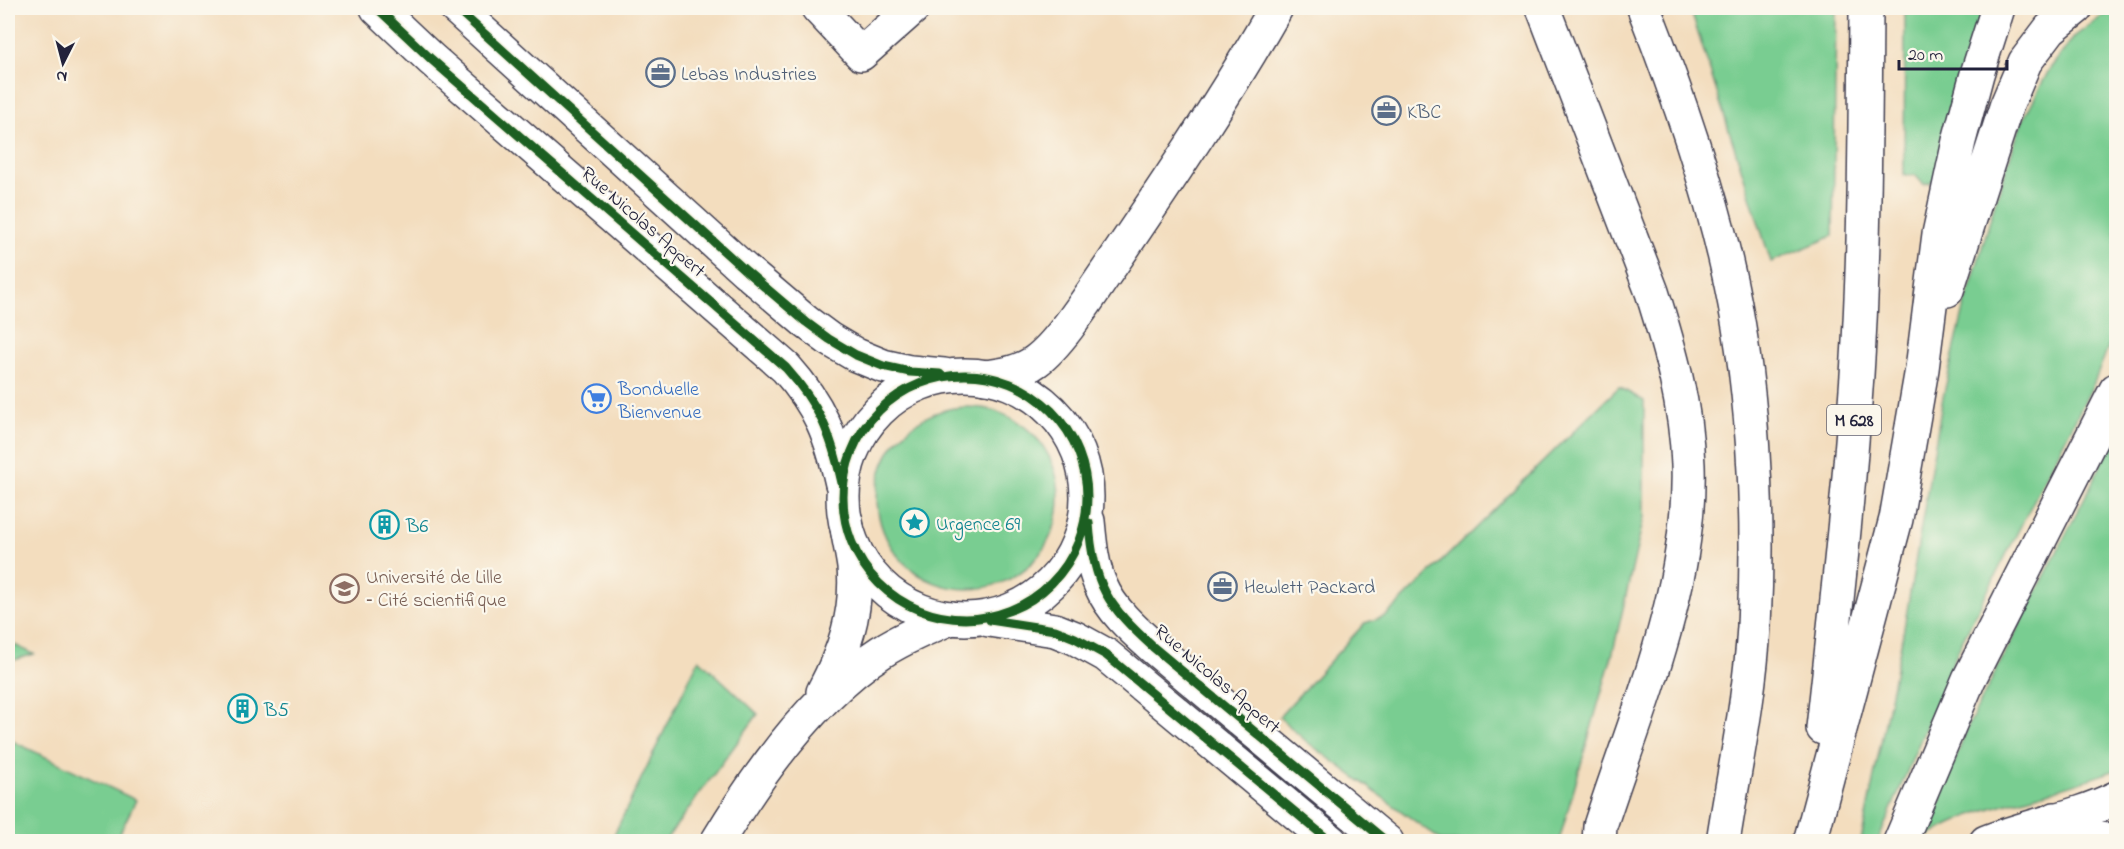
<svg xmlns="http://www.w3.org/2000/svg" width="2124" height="849" font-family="'Indie Flower',sans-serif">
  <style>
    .green { fill: #79cd91; stroke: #4e7866; stroke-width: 1.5 }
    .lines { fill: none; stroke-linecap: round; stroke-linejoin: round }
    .minor-casing { stroke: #413e4f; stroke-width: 36 }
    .tertiary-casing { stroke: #413e4f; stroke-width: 36 }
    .secondary-casing { stroke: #413e4f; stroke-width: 36 }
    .trunk-casing { stroke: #413e4f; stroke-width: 36 }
    .motorway-casing { stroke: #413e4f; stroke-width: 36 }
    .minor { stroke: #fff; stroke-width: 33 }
    .tertiary { stroke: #fff; stroke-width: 33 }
    .secondary { stroke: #fff; stroke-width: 33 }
    .trunk { stroke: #fff; stroke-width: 33 }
    .motorway { stroke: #fff; stroke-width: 33 }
    .cycleway-casing { stroke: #fbf7ec; stroke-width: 13 }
    .cycleway { stroke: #1b5e20; stroke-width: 9 }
    .labels { text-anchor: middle; stroke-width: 4.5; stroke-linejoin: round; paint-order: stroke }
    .shield { fill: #fbf7ec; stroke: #636270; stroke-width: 1.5 }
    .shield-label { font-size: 18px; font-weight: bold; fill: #22223b }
    .service-label { font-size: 20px; fill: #4e5e75; stroke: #fbf7ec; text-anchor: start }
    .street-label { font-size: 20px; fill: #22223b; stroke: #fbf7ec }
    .shop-label { font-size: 20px; fill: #366cbe; stroke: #fbf7ec; text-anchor: start }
    .culture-label { font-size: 20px; fill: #0d838f; stroke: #fbf7ec; text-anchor: start }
    .education-label { font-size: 20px; fill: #785e54; stroke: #fbf7ec; text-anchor: start }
  </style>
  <rect width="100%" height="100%" fill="#fbf7ec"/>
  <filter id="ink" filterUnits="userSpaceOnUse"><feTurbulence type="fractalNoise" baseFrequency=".0167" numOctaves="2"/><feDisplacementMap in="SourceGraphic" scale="12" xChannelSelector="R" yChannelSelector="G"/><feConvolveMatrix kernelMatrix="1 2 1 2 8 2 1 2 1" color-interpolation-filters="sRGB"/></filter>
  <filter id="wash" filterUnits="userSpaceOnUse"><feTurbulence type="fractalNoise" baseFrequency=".008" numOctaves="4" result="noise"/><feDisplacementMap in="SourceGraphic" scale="24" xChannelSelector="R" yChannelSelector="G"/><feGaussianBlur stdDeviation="1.35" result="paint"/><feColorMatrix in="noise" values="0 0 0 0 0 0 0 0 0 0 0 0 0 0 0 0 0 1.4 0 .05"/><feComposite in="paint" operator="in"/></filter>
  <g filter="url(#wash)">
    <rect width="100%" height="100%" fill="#f3ddbe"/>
    <!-- green -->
    <path class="green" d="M 1690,8 L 1836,8 L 1833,236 L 1771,262 Z
      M 1905,8 L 1987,8 L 1938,178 L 1930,183 L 1923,184 L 1915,175 L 1904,175 Z
      M 2116,9 L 2116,327 L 2094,383 L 1961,643 L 1878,841 L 1861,841 L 1903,634 L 1943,397 L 1964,309 L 1995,203 L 2021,124 L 2049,70 L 2075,36 L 2108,12 Z
      M 1619,387 L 1644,401 L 1644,517 L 1613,652 L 1559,841 L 1442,841 L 1307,742 L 1279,717 L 1365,623 L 1386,616 Z
      M877 498a91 91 0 1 1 182 0a91 91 0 1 1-182 0Z
      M 2116,436 L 2116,770 C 2095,777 2073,785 2051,791 C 2007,803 1964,813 1926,838 L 1968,726 Z
      M 8,642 L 34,654 L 8,662 Z
      M 699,659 L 758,714 L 665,841 L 611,841 Z
      M 8,739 L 136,800 L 116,841 L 8,841 Z"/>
  </g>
  <g filter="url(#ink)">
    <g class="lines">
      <defs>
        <path id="minor" d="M 818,8 L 861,54 L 913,8"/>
        <path id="tertiary" d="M 823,692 C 844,652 858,613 854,567 C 852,552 848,536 846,521
          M 717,842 C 758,774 814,695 881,652 C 903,638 927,628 951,618"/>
        <path id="secondary" d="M 377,8 L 431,59 L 786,368 C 820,406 831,435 842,484
          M 456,8 L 746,271 L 806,322 L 829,339 L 856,355 L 883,366 L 910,372 L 944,375
          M843 497a122 122 0 1 1 244 0a122 122 0 1 1-244 0Z
          M 1088,521 C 1090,542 1092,567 1101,586 C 1111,610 1134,630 1153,647 L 1387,842
          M 989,620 L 1055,630 L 1075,638 L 1106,655 L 1331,842"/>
        <path id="trunk" d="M 1543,8 L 1652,292 C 1670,349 1686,405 1688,465 C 1692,587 1637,712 1600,826 L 1599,842
          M 1644,8 C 1676,90 1706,175 1726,262 C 1753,376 1760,509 1754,626 C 1750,699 1734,770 1723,842
          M 1947,290 L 2006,107 L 2025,62 L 2050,29 L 2076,8
          M 1823,728 C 1836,611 1849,493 1857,375 C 1865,253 1865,130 1866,8
          M 2055,819 L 2085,829 L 2106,842
          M 1810,842 L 1896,519 L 1922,369 L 1939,234 L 1959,141 L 1977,74 L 1998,8
          M 1900,842 L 1969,679 L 2116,390
          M 1986,842 C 2029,825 2075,818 2116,798"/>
        <path id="motorway" d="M 985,377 C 1003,375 1021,372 1036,361 C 1061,343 1093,291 1112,264 C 1169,180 1226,96 1276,8"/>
      </defs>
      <!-- minor casing -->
      <use href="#minor" class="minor-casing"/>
      <!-- tertiary casing -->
      <use href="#tertiary" class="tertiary-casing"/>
      <!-- secondary casing -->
      <use href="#secondary" class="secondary-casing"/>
      <!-- trunk casing -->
      <use href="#trunk" class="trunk-casing"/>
      <!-- motorway casing -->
      <use href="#motorway" class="motorway-casing"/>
      <!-- minor -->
      <use href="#minor" class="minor"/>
      <!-- tertiary -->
      <use href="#tertiary" class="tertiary"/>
      <!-- secondary -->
      <use href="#secondary" class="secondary"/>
      <!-- trunk -->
      <use href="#trunk" class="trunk"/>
      <!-- motorway -->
      <use href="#motorway" class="motorway"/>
      <defs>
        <path id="cycleway" d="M 377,8 L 431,59 L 786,368 C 820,406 831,434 842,483
          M 456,8 L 746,271 L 806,322 L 829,339 L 856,355 L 883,366 L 910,372 L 940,374
          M843 497a122 122 0 1 1 244 0a122 122 0 1 1-244 0Z
          M 1089,523 C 1093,585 1108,606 1153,647 L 1387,842
          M 990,620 L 1055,630 L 1075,638 L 1106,655 L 1331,842"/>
      </defs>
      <!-- cycleway casing -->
      <use href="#cycleway" class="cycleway-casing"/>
      <!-- cycleway -->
      <use href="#cycleway" class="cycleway"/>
    </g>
  </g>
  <!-- icons -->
  <defs>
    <symbol id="office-ring" viewBox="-11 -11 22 22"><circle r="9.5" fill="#fbf7ec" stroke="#5c6f8a" stroke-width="1.5"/><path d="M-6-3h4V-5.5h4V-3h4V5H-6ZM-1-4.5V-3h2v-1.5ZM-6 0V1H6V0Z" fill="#5c6f8a"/></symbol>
    <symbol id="supermarket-ring" viewBox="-11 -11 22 22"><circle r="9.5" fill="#fbf7ec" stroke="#3f7fe0" stroke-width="1.5"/><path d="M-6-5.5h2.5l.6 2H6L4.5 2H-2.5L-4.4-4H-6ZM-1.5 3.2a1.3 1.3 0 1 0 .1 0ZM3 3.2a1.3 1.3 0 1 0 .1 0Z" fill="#3f7fe0"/></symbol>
    <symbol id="sight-ring" viewBox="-11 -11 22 22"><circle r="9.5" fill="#fbf7ec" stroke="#0f9aa8" stroke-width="1.5"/><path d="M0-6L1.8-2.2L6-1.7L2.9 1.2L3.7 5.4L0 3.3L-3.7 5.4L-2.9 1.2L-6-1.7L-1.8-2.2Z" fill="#0f9aa8"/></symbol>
    <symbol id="building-ring" viewBox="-11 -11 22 22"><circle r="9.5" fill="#fbf7ec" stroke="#0f9aa8" stroke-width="1.5"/><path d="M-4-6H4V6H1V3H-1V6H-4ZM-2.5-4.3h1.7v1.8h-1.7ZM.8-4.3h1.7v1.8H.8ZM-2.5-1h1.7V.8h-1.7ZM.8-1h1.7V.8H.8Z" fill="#0f9aa8"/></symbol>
    <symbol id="university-ring" viewBox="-11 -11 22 22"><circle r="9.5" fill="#fbf7ec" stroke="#8d6e63" stroke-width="1.5"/><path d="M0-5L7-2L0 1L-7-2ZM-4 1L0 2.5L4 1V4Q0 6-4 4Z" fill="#8d6e63"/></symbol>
  </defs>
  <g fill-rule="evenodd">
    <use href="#office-ring" x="644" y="56" width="33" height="33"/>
    <use href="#office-ring" x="1370" y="94" width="33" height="33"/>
    <use href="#supermarket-ring" x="580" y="382" width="33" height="33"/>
    <use href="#sight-ring" x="898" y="506" width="33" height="33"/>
    <use href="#building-ring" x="368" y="508" width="33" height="33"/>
    <use href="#office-ring" x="1206" y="570" width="33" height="33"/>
    <use href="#university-ring" x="328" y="572" width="33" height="33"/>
    <use href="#building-ring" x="226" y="692" width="33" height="33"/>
  </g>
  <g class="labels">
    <!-- shield labels -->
    <rect class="shield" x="1827" y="405" width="54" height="30" rx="4.5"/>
    <g class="shield-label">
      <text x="1854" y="426">M 628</text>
    </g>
    <!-- service labels -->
    <g class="service-label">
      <text x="681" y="80">Lebas Industries</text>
      <text x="1407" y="118">KBC</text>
      <text x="1244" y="593">Hewlett Packard</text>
    </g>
    <!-- street labels -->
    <g class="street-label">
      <text transform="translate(644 221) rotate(41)" y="7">Rue Nicolas Appert</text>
      <text transform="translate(1218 678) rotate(40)" y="7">Rue Nicolas Appert</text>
    </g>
    <!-- shop labels -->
    <g class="shop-label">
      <text x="618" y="395">Bonduelle<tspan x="618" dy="23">Bienvenue</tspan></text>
    </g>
    <!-- culture labels -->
    <g class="culture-label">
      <text x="936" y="530">Urgence 69</text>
      <text x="406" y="532">B6</text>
      <text x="264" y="716">B5</text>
    </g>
    <!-- education labels -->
    <g class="education-label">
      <text x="366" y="583">Université de Lille<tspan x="366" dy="23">‐ Cité scientifique</tspan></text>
    </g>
  </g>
  <!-- margin -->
  <rect width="2124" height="849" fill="none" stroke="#fbf7ec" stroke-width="30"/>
  <!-- north arrow -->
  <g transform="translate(63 63) rotate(186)" stroke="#fbf7ec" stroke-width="4.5" paint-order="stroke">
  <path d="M0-4.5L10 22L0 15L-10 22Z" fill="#22223b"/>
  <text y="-9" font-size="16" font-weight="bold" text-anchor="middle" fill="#22223b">N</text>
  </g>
  <!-- scale -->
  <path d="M1899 60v9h108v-9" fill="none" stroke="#22223b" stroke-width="3"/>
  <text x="1908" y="60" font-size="18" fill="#22223b" stroke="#fbf7ec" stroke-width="4.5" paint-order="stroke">20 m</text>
</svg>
